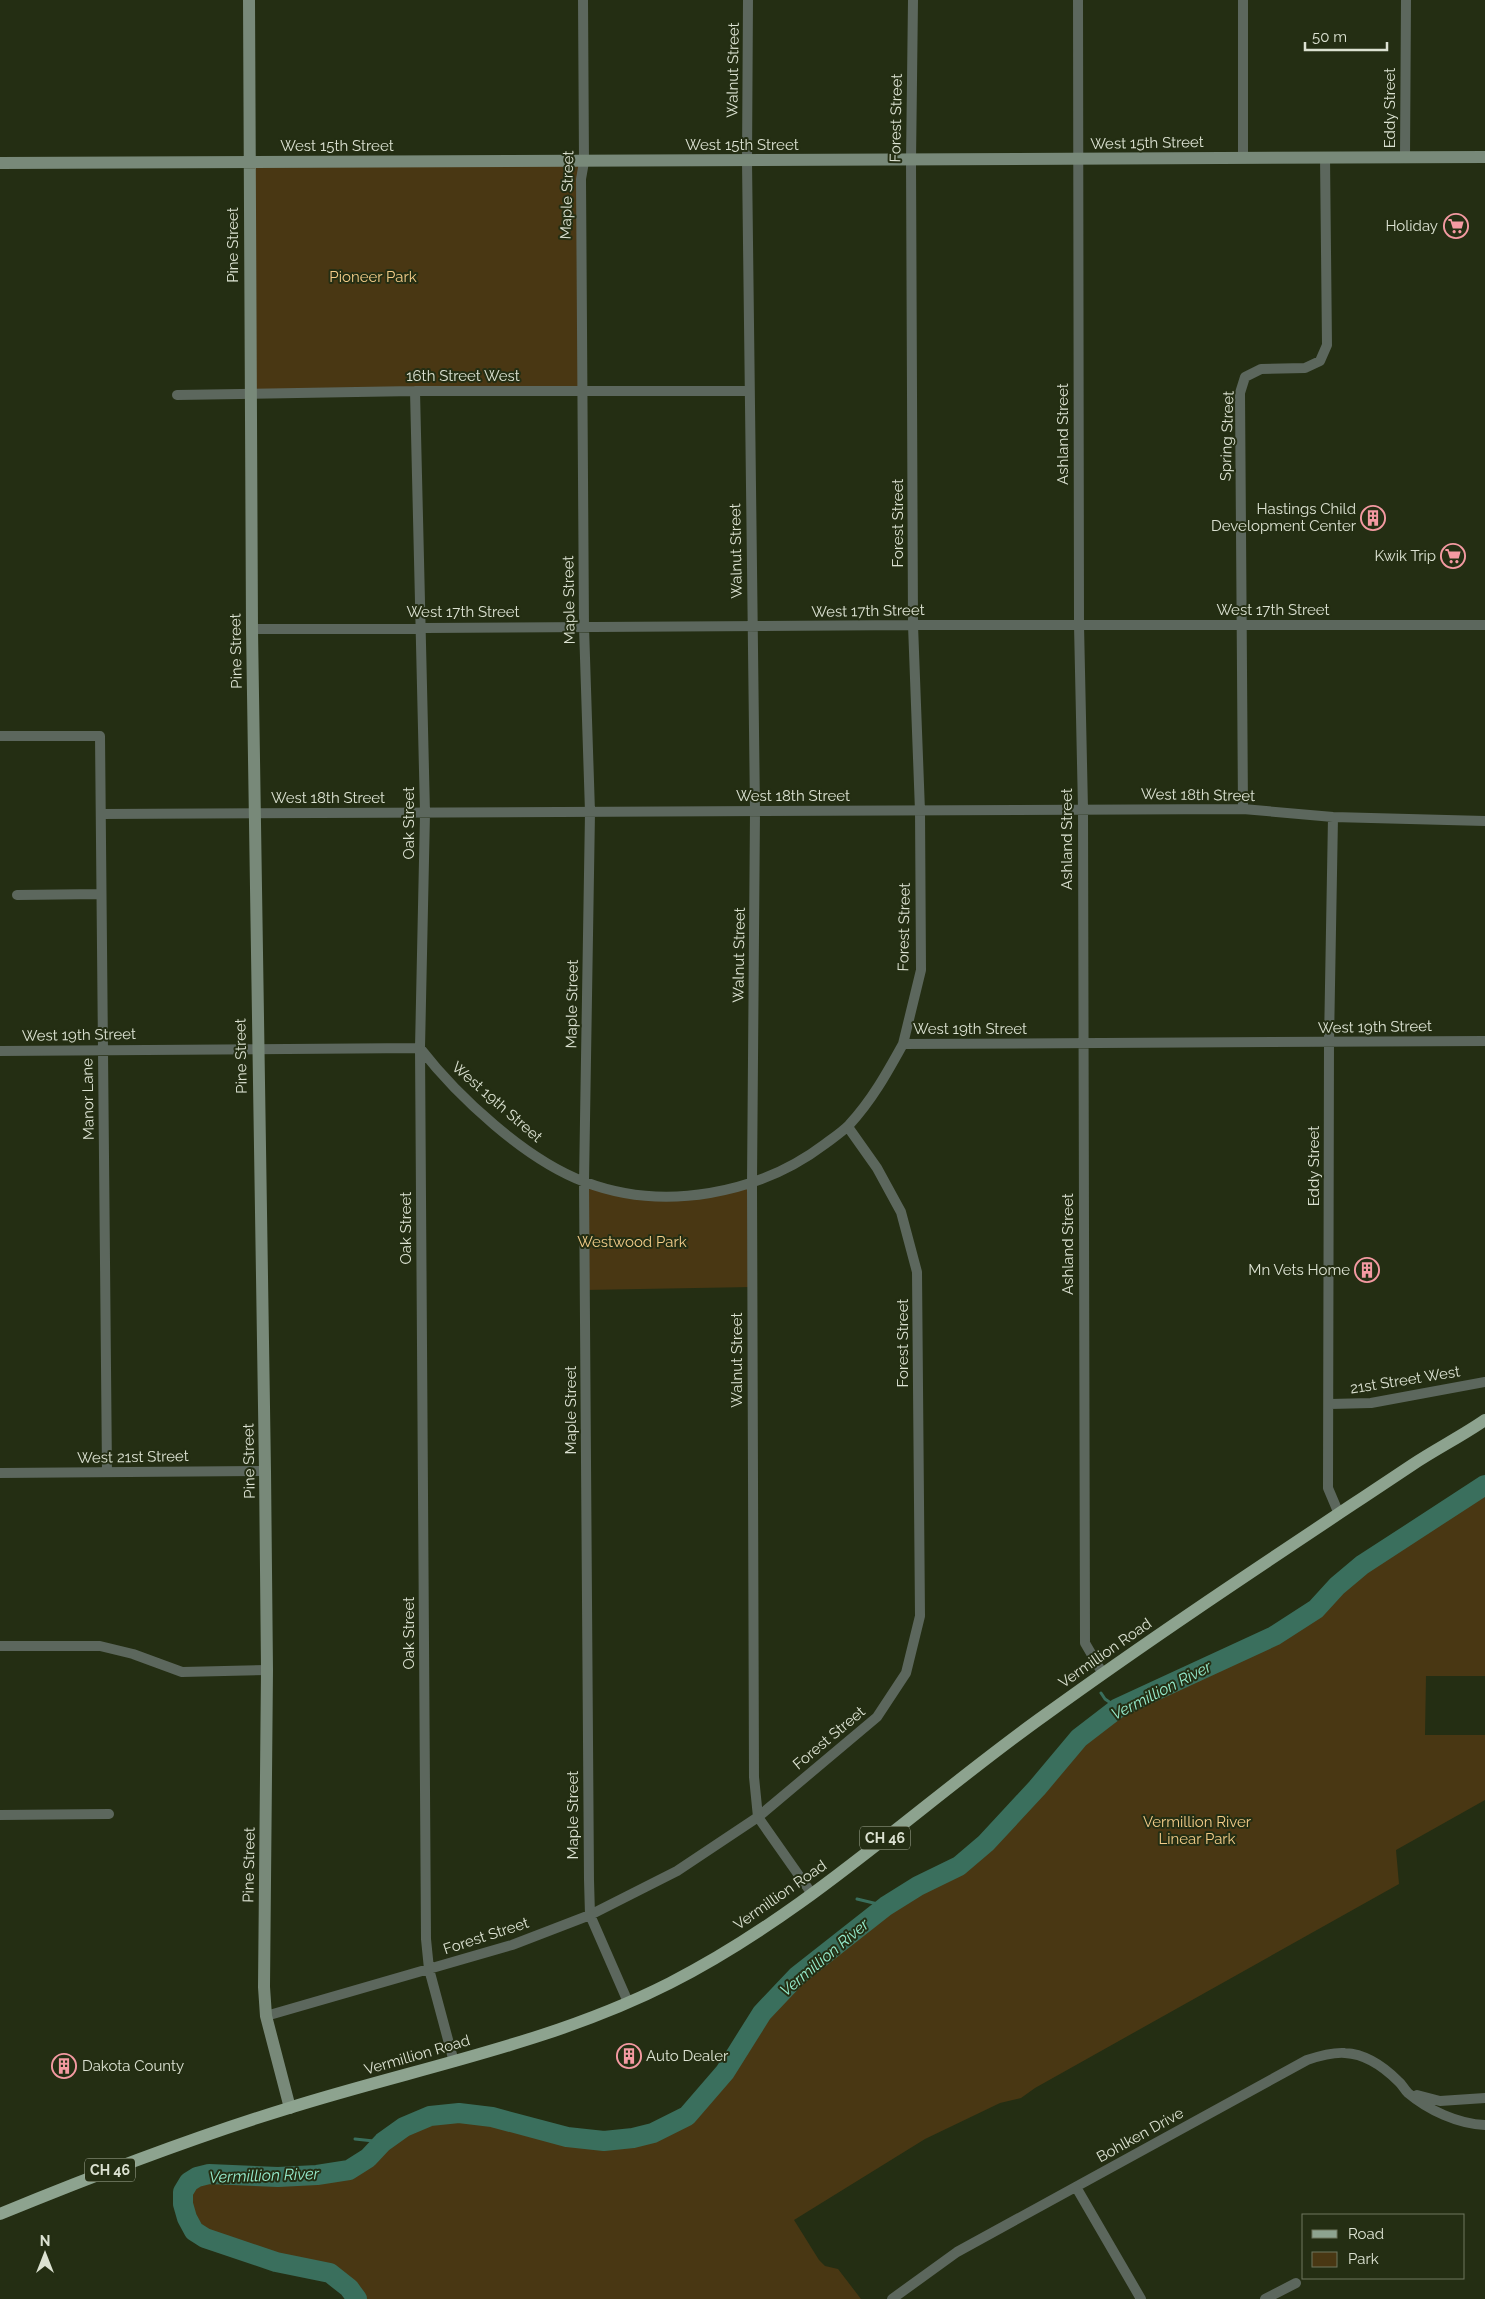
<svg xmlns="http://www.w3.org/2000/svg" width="1485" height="2299" font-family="Raleway,sans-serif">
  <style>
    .green { fill: #493713 }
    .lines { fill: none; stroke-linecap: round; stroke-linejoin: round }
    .stream { stroke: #3a6f5d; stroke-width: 3 }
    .river { stroke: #3a6f5d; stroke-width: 20 }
    .street { stroke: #5c675d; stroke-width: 10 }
    .secondary { stroke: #788979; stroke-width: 12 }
    .primary { stroke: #8da38f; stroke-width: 12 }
    .labels { text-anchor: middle; stroke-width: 4; stroke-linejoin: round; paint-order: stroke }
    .shield { fill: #242e13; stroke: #a5ac99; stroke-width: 1 }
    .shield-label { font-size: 14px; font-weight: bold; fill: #dce2d2 }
    .street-label { font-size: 15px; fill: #dce2d2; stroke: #242e13 }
    .poi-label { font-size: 15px; fill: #dce2d2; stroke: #242e13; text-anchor: end }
    .park-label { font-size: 15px; fill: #f3cc89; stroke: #242e13 }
    .water-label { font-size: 16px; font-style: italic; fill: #96eccd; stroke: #242e13 }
  </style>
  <rect width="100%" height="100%" fill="#242e13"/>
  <!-- green -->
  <path class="green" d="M 584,162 L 581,391 L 250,394 L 250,163 Z
    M 584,1182 L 667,1197 L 752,1183 L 752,1287 L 585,1290 Z
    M 1485,1485 L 1485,1676 L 1426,1676 L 1425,1735 L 1485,1735 L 1485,1800 L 1396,1850 L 1399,1884 L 1035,2088 L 1021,2098 L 1000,2103 L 925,2139 L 794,2220 L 819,2260 L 825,2266 L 838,2269 L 861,2299 L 357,2299 L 349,2288 L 330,2273 L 276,2262 L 205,2238 L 194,2231 L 187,2218 L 183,2204 L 183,2192 L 189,2182 L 197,2177 L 209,2174 L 278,2177 L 317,2175 L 349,2170 L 368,2158 L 383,2142 L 404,2127 L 430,2116 L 459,2113 L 492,2117 L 566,2137 L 604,2141 L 633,2138 L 653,2133 L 687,2116 L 725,2072 L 762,2013 L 797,1976 L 886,1906 L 918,1886 L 959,1866 L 986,1843 L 1037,1789 L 1079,1738 L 1118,1708 L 1274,1636 L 1316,1609 L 1337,1586 L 1362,1565 Z"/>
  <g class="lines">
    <!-- stream -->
    <path class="stream" d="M 1101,1693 L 1105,1699 L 1118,1708
      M 857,1899 L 886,1906
      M 355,2139 L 383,2142"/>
    <!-- river -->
    <path class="river" d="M 357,2299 L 349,2288 L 330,2273 L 276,2262 L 205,2238 L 194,2231 L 187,2218 L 183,2204 L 183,2192 L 189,2182 L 197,2177 L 209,2174 L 278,2177 L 317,2175 L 349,2170 L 368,2158 L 383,2142 L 404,2127 L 430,2116 L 459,2113 L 492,2117 L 567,2137 L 604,2141 L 633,2138 L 653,2133 L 687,2116 L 725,2072 L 762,2013 L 797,1976 L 886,1906 L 918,1886 L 959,1866 L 986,1843 L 1037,1788 L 1079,1738 L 1118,1708 L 1274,1636 L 1316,1609 L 1337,1586 L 1362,1565 L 1485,1485"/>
    <!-- street -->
    <path class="street" d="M 583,0 L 584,162 L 581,179 L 584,627 L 590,812 L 584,1182 L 589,1880 L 590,1915 L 628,2002
      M 748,0 L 747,161 L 755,811 L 752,1183 L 754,1777 L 758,1817 L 812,1894
      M 1078,0 L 1079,625 L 1083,809 L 1085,1643 L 1103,1674
      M 1405,157 L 1406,0
      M 1243,158 L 1243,0
      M 415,391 L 425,813 L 420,1048 L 426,1939 L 429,1969 L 454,2062
      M 177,395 L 415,391 L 749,391
      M 252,629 L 913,625 L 1485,625
      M 0,736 L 100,736 L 107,1472
      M 1243,809 L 1240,393 L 1245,377 L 1261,369 L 1305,368 L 1320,361 L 1327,345 L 1325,157
      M 101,814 L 1243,809 L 1333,817 L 1485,821
      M 1333,817 L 1329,1042 L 1328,1488 L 1339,1514
      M 17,895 L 101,894
      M 903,1044 L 921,970 L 920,811 L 913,625 L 911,161 L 913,0
      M 0,1051 L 420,1048 C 458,1097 526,1160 585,1182 C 664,1212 759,1194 825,1144 C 833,1138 842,1132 849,1125 C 872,1100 887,1073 903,1044 L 1485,1041
      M 1330,1404 L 1371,1403 L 1485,1382
      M 0,1473 L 265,1471
      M 0,1646 L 100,1646 L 133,1654 L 182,1672 L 267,1670
      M 0,1815 L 109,1814
      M 266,2016 L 512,1945 L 590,1915 L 677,1871 L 758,1817 L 877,1717 L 906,1673 L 920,1616 L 917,1272 L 901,1212 L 877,1168 L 848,1127
      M 1417,2095 L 1440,2101 L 1485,2098
      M 1076,2187 L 1141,2299
      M 892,2299 L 957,2252 L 1307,2060 C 1319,2056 1332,2052 1345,2053 C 1365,2054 1384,2067 1398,2081 C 1402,2084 1404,2089 1408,2093 C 1428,2110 1458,2124 1485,2125
      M 1265,2299 L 1296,2283"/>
    <!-- secondary -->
    <path class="secondary" d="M 249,0 L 252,629 L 265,1471 L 267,1670 L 264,1987 L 266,2016 L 290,2108
      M 0,163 L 1485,157"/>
    <!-- primary -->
    <path class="primary" d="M 0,2214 C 95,2175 191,2138 289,2108 C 416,2068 550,2044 670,1983 C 808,1913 920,1804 1045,1715 C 1165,1628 1289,1547 1412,1465 C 1436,1449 1462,1436 1485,1420"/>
  </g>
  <!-- icons -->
  <defs>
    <symbol id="supermarket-ring" viewBox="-11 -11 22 22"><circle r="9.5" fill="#242e13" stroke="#f49aa2" stroke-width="1.5"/><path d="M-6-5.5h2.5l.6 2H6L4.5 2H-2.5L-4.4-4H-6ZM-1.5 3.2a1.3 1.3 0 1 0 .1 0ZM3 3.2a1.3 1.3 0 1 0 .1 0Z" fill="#f49aa2"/></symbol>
    <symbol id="building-ring" viewBox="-11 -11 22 22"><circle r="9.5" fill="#242e13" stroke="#f49aa2" stroke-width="1.5"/><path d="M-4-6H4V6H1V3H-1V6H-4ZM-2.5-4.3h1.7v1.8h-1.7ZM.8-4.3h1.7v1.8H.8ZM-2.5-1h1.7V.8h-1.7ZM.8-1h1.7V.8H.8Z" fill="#f49aa2"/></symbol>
  </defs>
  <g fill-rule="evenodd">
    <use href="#supermarket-ring" x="1442" y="212" width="28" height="28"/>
    <use href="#building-ring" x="1359" y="504" width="28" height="28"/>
    <use href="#supermarket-ring" x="1439" y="542" width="28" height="28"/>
    <use href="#building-ring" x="1353" y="1256" width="28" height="28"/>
    <use href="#building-ring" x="615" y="2042" width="28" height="28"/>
    <use href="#building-ring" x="50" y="2052" width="28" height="28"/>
  </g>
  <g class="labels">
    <!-- shield labels -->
    <g class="shield">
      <rect x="860" y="1826.5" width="50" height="23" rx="4"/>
      <rect x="85" y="2158.5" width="50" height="23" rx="4"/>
    </g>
    <g class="shield-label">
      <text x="885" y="1843">CH 46</text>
      <text x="110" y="2175">CH 46</text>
    </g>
    <!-- street labels -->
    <g class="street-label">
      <text transform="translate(733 70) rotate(-89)" y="5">Walnut Street</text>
      <text transform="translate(1390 108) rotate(-90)" y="5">Eddy Street</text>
      <text transform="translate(896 118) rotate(-89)" y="5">Forest Street</text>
      <text transform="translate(1147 143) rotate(-1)" y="5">West 15th Street</text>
      <text x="742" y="150">West 15th Street</text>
      <text x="337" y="151">West 15th Street</text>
      <text transform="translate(567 195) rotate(-88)" y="5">Maple Street</text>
      <text transform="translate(233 245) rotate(-90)" y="5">Pine Street</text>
      <text x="463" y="381">16th Street West</text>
      <text transform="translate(1063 434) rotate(-90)" y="5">Ashland Street</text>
      <text transform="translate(1227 436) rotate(-88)" y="5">Spring Street</text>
      <text transform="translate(898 523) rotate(-90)" y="5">Forest Street</text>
      <text transform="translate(736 551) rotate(-91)" y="5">Walnut Street</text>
      <text transform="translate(569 600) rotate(-91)" y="5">Maple Street</text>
      <text x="1273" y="615">West 17th Street</text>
      <text transform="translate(868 611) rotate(-1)" y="5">West 17th Street</text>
      <text x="463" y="617">West 17th Street</text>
      <text transform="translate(236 651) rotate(-91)" y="5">Pine Street</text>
      <text transform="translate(1198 795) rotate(1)" y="5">West 18th Street</text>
      <text x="793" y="801">West 18th Street</text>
      <text x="328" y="803">West 18th Street</text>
      <text transform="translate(409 823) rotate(-90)" y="5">Oak Street</text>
      <text transform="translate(1067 839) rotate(-90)" y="5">Ashland Street</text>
      <text transform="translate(904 927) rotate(-89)" y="5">Forest Street</text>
      <text transform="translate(739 955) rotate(-89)" y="5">Walnut Street</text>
      <text transform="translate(572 1004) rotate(-89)" y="5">Maple Street</text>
      <text transform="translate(1375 1027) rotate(-1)" y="5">West 19th Street</text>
      <text x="970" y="1034">West 19th Street</text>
      <text transform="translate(79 1035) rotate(-1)" y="5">West 19th Street</text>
      <text transform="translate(241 1056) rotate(-91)" y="5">Pine Street</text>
      <text transform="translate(88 1099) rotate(-91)" y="5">Manor Lane</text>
      <text transform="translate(497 1102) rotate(41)" y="5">West 19th Street</text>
      <text transform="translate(1314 1166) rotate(-90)" y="5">Eddy Street</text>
      <text transform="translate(406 1228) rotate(-90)" y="5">Oak Street</text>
      <text transform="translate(1068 1244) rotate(-90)" y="5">Ashland Street</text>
      <text transform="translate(903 1343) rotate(-90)" y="5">Forest Street</text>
      <text transform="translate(737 1360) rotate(-90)" y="5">Walnut Street</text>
      <text transform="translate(1405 1380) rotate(-9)" y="5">21st Street West</text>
      <text transform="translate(571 1410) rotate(-90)" y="5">Maple Street</text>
      <text transform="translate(133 1457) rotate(-1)" y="5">West 21st Street</text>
      <text transform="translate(249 1461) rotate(-91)" y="5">Pine Street</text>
      <text transform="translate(409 1633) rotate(-90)" y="5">Oak Street</text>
      <text transform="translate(1105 1653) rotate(-35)" y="5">Vermillion Road</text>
      <text transform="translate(829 1738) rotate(-40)" y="5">Forest Street</text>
      <text transform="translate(573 1815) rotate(-90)" y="5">Maple Street</text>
      <text transform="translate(249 1865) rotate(-89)" y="5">Pine Street</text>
      <text transform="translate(780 1895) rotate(-35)" y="5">Vermillion Road</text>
      <text transform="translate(486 1936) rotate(-18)" y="5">Forest Street</text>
      <text transform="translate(417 2055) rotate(-16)" y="5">Vermillion Road</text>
      <text transform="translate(1140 2135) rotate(-29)" y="5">Bohlken Drive</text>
    </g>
    <!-- poi labels -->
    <g class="poi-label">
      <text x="1438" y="231">Holiday</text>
      <text x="1356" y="514">Hastings Child<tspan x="1356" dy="17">Development Center</tspan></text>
      <text x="1436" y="561">Kwik Trip</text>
      <text x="1350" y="1275">Mn Vets Home</text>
      <text x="646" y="2061" text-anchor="start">Auto Dealer</text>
      <text x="82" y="2071" text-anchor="start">Dakota County</text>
    </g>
    <!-- park labels -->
    <g class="park-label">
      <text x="373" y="282">Pioneer Park</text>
      <text x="632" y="1247">Westwood Park</text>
      <text x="1197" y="1827">Vermillion River<tspan x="1197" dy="17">Linear Park</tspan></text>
    </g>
    <!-- water labels -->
    <g class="water-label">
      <text transform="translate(1161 1690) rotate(-27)" y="6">Vermillion River</text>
      <text transform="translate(824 1957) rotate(-40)" y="6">Vermillion River</text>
      <text transform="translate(264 2175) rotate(-2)" y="6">Vermillion River</text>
    </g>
  </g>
  <!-- legend -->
  <rect x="1302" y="2214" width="162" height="65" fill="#242e13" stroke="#6e765f"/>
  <rect x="1312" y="2230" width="25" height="8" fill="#8da38f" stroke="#6e765f"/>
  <text x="1348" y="2239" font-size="15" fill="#dce2d2">Road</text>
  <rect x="1312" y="2252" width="25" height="15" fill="#493713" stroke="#6e765f"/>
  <text x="1348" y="2264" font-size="15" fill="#dce2d2">Park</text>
  <!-- north arrow -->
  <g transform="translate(45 2254)" stroke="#242e13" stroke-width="4" paint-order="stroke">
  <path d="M0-4L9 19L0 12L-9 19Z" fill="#dce2d2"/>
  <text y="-8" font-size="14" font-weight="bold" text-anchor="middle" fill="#dce2d2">N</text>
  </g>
  <!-- scale -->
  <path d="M1305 42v8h82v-8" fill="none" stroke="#dce2d2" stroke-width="2.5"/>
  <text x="1312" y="42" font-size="15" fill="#dce2d2" stroke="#242e13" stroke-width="4" paint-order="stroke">50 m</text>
</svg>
